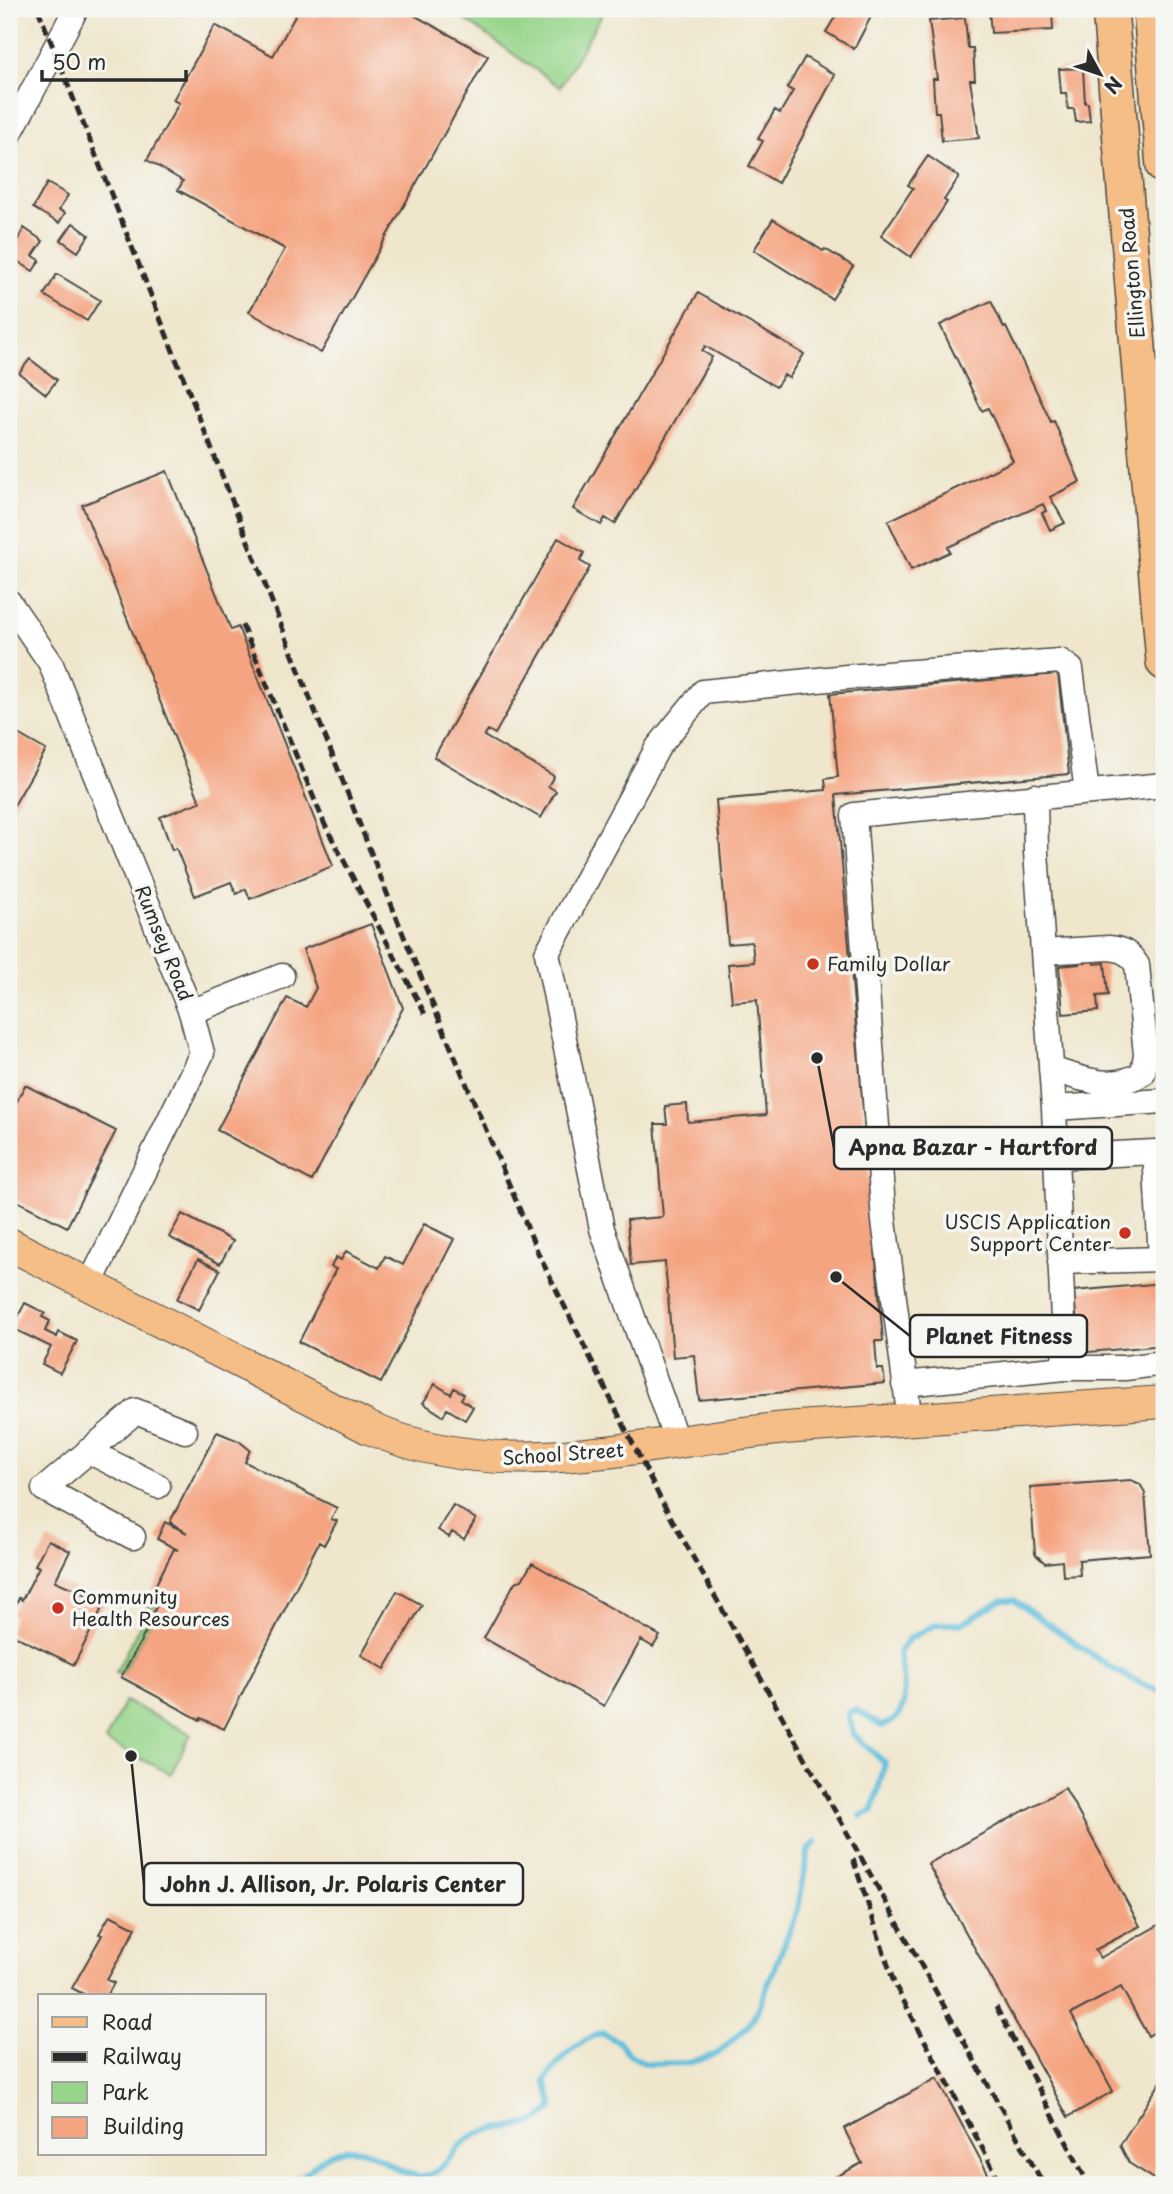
<svg xmlns="http://www.w3.org/2000/svg" width="1173" height="2194" font-family="'Playpen Sans',sans-serif">
  <style>
    .green { fill: #96d58a; stroke: #60805a; stroke-width: 2 }
    .lines { fill: none; stroke-linecap: round; stroke-linejoin: round }
    .stream { stroke: #5dbddb; stroke-width: 6 }
    .building { fill: #f5a481 }
    .minor-casing { stroke: #484743; stroke-width: 27 }
    .major-casing { stroke: #484743; stroke-width: 34 }
    .highway-casing { stroke: #484743; stroke-width: 38 }
    .minor { stroke: #fff; stroke-width: 24 }
    .major { stroke: #f6be87; stroke-width: 32 }
    .highway { stroke: #f6be87; stroke-width: 35 }
    .rail { stroke: #2b2b2b; stroke-width: 5; stroke-dasharray: 10 5; stroke-linecap: butt }
    .poi-dot { fill: #c8321e; stroke: #f6f6f2; stroke-width: 2.5 }
    .labels { text-anchor: middle; stroke-width: 7; stroke-linejoin: round; paint-order: stroke }
    .street-label { font-size: 19px; fill: #2b2b2b; stroke: #f6f6f2 }
    .poi-label { font-size: 19px; fill: #2b2b2b; stroke: #f6f6f2; text-anchor: start }
    .leader { fill: none; stroke: #2b2b2b; stroke-width: 2.5 }
    .callout-dot { fill: #2b2b2b; stroke: #f6f6f2; stroke-width: 2.5 }
    .callout { fill: #f6f6f2; stroke: #2b2b2b; stroke-width: 2.5 }
    .callout-label { font-size: 21px; text-anchor: middle; font-weight: bold; fill: #2b2b2b }
  </style>
  <rect width="100%" height="100%" fill="#f6f6f2"/>
  <filter id="ink" filterUnits="userSpaceOnUse"><feTurbulence type="fractalNoise" baseFrequency=".0143" numOctaves="2"/><feDisplacementMap in="SourceGraphic" scale="14" xChannelSelector="R" yChannelSelector="G"/><feConvolveMatrix kernelMatrix="1 2 1 2 8 2 1 2 1" color-interpolation-filters="sRGB"/></filter>
  <filter id="wash" filterUnits="userSpaceOnUse"><feTurbulence type="fractalNoise" baseFrequency=".00686" numOctaves="4" result="noise"/><feDisplacementMap in="SourceGraphic" scale="28" xChannelSelector="R" yChannelSelector="G"/><feGaussianBlur stdDeviation="1.57" result="paint"/><feColorMatrix in="noise" values="0 0 0 0 0 0 0 0 0 0 0 0 0 0 0 0 0 1.4 0 .05"/><feComposite in="paint" operator="in"/></filter>
  <g filter="url(#wash)">
    <rect width="100%" height="100%" fill="#efe6cc"/>
    <!-- green -->
    <path class="green" d="M 450,9 L 605,9 L 560,87 Z
      M 154,1595 L 160,1598 L 153,1613 L 155,1615 L 121,1675 L 116,1672 L 143,1619 L 147,1605 L 152,1608 Z
      M 125,1701 L 191,1734 L 171,1774 L 105,1741 Z"/>
    <g class="lines">
      <!-- stream -->
      <path class="stream" d="M 861,1816 L 873,1810 L 885,1763 L 853,1734 L 848,1712 L 857,1710 L 881,1726 C 917,1716 901,1678 899,1652 L 909,1639 L 937,1624 L 961,1624 L 1002,1600 L 1014,1600 L 1111,1668 L 1146,1686 L 1164,1692
        M 274,2185 C 309,2182 314,2157 339,2151 C 375,2142 387,2172 418,2176 C 443,2179 453,2147 472,2137 C 498,2121 535,2135 553,2106 L 545,2081 C 558,2059 578,2041 602,2033 L 619,2042 L 630,2055 L 646,2064 L 688,2063 L 717,2054 L 749,2025 L 758,2010 L 798,1909 L 808,1851 L 816,1842"/>
    </g>
    <g id="blocks">
      <!-- building -->
      <path class="building" d="M 299,9 L 403,9 L 488,56 L 321,353 L 249,312 L 285,249 L 178,190 L 183,181 L 147,160 L 179,103 L 173,100 L 215,25 L 273,56 Z
        M 840,9 L 875,9 L 854,49 L 826,32 Z
        M 989,9 L 1052,9 L 1053,30 L 991,33 Z
        M 965,18 L 968,48 L 973,48 L 975,80 L 970,80 L 979,138 L 942,141 L 939,112 L 935,112 L 933,79 L 937,79 L 929,21 Z
        M 805,57 L 835,75 L 778,183 L 749,166 L 763,141 L 758,139 L 775,110 L 780,113 L 793,91 L 787,88 Z
        M 1083,68 L 1085,103 L 1088,103 L 1090,121 L 1076,122 L 1074,109 L 1068,109 L 1066,93 L 1061,93 L 1059,69 Z
        M 928,156 L 959,177 L 944,200 L 947,202 L 911,257 L 881,236 L 913,188 L 908,185 Z
        M 47,183 L 68,195 L 59,210 L 65,213 L 59,223 L 33,208 Z
        M 773,219 L 823,251 L 825,249 L 853,266 L 832,299 L 754,250 Z
        M 73,223 L 89,235 L 78,252 L 61,240 Z
        M 24,228 L 43,241 L 33,256 L 40,260 L 33,271 L 9,256 Z
        M 57,274 L 100,300 L 87,321 L 44,295 Z
        M 698,293 L 804,354 L 789,378 L 784,375 L 776,387 L 705,346 L 702,351 L 712,357 L 615,524 L 605,518 L 601,525 L 573,509 Z
        M 991,301 L 1004,328 L 1006,327 L 1051,422 L 1054,421 L 1080,482 L 1050,497 L 1065,523 L 1050,530 L 1042,513 L 1046,511 L 1043,504 L 948,547 L 950,552 L 911,570 L 888,521 L 1013,461 L 988,408 L 982,411 L 940,325 Z
        M 30,359 L 57,380 L 46,394 L 19,373 Z
        M 167,471 L 231,630 L 238,627 L 333,866 L 250,899 L 246,889 L 236,894 L 231,882 L 195,896 L 176,848 L 172,850 L 160,817 L 200,802 L 82,505 Z
        M 558,538 L 584,553 L 580,561 L 590,567 L 495,734 L 488,730 L 484,736 L 554,776 L 548,786 L 556,791 L 541,818 L 434,757 Z
        M 1058,674 L 1069,774 L 836,795 L 883,1341 L 875,1341 L 877,1369 L 883,1369 L 885,1383 L 699,1400 L 694,1355 L 673,1357 L 665,1262 L 631,1265 L 627,1220 L 663,1217 L 655,1124 L 667,1124 L 665,1106 L 687,1104 L 688,1122 L 766,1115 L 757,1000 L 732,1002 L 728,964 L 754,962 L 752,942 L 728,944 L 716,800 L 826,790 L 825,779 L 838,777 L 830,694 Z
        M 9,729 L 46,750 L 9,814 Z
        M 371,924 L 403,1008 L 312,1181 L 217,1130 L 287,998 L 306,1007 L 316,988 L 303,949 Z
        M 1093,952 L 1094,964 L 1105,963 L 1108,995 L 1097,996 L 1098,1011 L 1063,1014 L 1059,966 L 1079,964 L 1078,954 Z
        M 25,1085 L 116,1131 L 67,1227 L 9,1197 L 9,1117 Z
        M 182,1214 L 233,1241 L 220,1264 L 169,1237 Z
        M 424,1224 L 454,1239 L 381,1383 L 299,1342 L 336,1269 L 331,1267 L 336,1257 L 341,1260 L 346,1251 L 379,1268 L 385,1256 L 403,1265 Z
        M 198,1259 L 220,1270 L 199,1310 L 177,1299 Z
        M 1163,1283 L 1164,1345 L 1079,1353 L 1074,1291 Z
        M 25,1303 L 45,1313 L 42,1317 L 50,1321 L 45,1331 L 57,1337 L 59,1332 L 77,1341 L 60,1373 L 42,1364 L 51,1347 L 12,1328 Z
        M 435,1384 L 451,1394 L 454,1388 L 464,1394 L 461,1399 L 473,1407 L 465,1420 L 447,1409 L 443,1416 L 423,1403 Z
        M 217,1432 L 239,1441 L 250,1450 L 245,1462 L 337,1508 L 331,1519 L 337,1521 L 324,1545 L 319,1542 L 224,1729 L 201,1718 L 200,1720 L 121,1677 L 155,1615 L 153,1614 L 160,1598 L 151,1594 L 174,1549 L 178,1550 L 157,1539 L 165,1522 L 187,1533 L 170,1522 Z
        M 1131,1480 L 1140,1484 L 1145,1493 L 1150,1554 L 1079,1560 L 1080,1575 L 1063,1576 L 1062,1561 L 1045,1563 L 1035,1554 L 1030,1487 Z
        M 453,1505 L 476,1519 L 464,1539 L 452,1532 L 449,1537 L 438,1530 Z
        M 48,1540 L 70,1551 L 55,1581 L 105,1602 L 74,1665 L 9,1633 L 14,1616 L 11,1614 L 19,1598 L 22,1600 L 39,1567 L 35,1565 Z
        M 532,1563 L 660,1636 L 653,1647 L 641,1640 L 604,1706 L 484,1638 L 515,1582 L 522,1580 Z
        M 397,1591 L 422,1605 L 385,1669 L 361,1655 Z
        M 1065,1788 L 1140,1926 L 1095,1950 L 1100,1958 L 1164,1922 L 1164,2026 L 1148,2036 L 1121,1987 L 1071,2014 L 1113,2091 L 1068,2117 L 928,1864 Z
        M 110,1915 L 136,1928 L 107,1980 L 114,1983 L 107,1996 L 87,1996 L 72,1988 L 102,1935 L 99,1934 Z
        M 937,2078 L 994,2185 L 831,2185 L 828,2181 L 862,2163 L 844,2129 Z
        M 1162,2080 L 1164,2081 L 1164,2185 L 1129,2163 L 1120,2145 Z"/>
    </g>
  </g>
  <g filter="url(#ink)">
    <use href="#blocks" fill-opacity="0" stroke="#484743" stroke-width="2"/>
    <g class="lines">
      <defs>
        <path id="minor" d="M 9,135 L 76,9
          M 9,602 L 50,662 L 191,1012 L 202,1053 L 89,1286
          M 1035,796 L 1036,852 L 1054,1108 L 1164,1101
          M 1043,952 L 1109,948 C 1123,949 1130,954 1137,965 L 1146,1054 L 1143,1073 C 1112,1092 1083,1079 1051,1069
          M 191,1012 L 282,976
          M 1056,1157 L 1155,1152 L 1161,1259 L 1060,1262
          M 1065,1368 L 1125,1368 L 1164,1363
          M 904,1384 L 1065,1368 L 1054,1108
          M 910,1421 L 884,1221 L 854,815 L 1164,785
          M 677,1443 L 602,1229 L 547,953 L 658,747 L 703,692 L 847,677 L 1060,661 L 1071,669 L 1087,792
          M 88,1451 L 158,1486
          M 133,1537 L 44,1489 L 136,1411 L 185,1431"/>
        <path id="major" d="M 9,1244 L 369,1428 C 508,1489 654,1438 798,1427 C 920,1418 1042,1410 1164,1402"/>
        <path id="highway" d="M 1110,9 L 1164,662
          M 1151,9 L 1164,166"/>
      </defs>
      <!-- minor casing -->
      <use href="#minor" class="minor-casing"/>
      <!-- major casing -->
      <use href="#major" class="major-casing"/>
      <!-- highway casing -->
      <use href="#highway" class="highway-casing"/>
      <!-- minor -->
      <use href="#minor" class="minor"/>
      <!-- major -->
      <use href="#major" class="major"/>
      <!-- highway -->
      <use href="#highway" class="highway"/>
      <!-- rail -->
      <path class="rail" d="M 38,9 L 405,939 L 539,1255 L 660,1498 L 1044,2185
        M 242,625 L 325,825 L 425,1014
        M 853,1859 L 894,1983 L 1002,2185
        M 996,2007 L 1089,2185"/>
    </g>
  </g>
  <!-- markers -->
  <g class="poi-dot">
    <circle cx="813" cy="964" r="7"/>
    <circle cx="1125" cy="1233" r="7"/>
    <circle cx="58" cy="1608" r="7"/>
  </g>
  <g class="labels">
    <!-- street labels -->
    <g class="street-label">
      <text transform="translate(1132 273) rotate(-95)" y="7">Ellington Road</text>
      <text transform="translate(164 943) rotate(68)" y="7">Rumsey Road</text>
      <text transform="translate(563 1454) rotate(-4)" y="7">School Street</text>
    </g>
    <!-- poi labels -->
    <g class="poi-label">
      <text x="827" y="971">Family Dollar</text>
      <text x="1111" y="1229" text-anchor="end">USCIS Application<tspan x="1111" dy="22">Support Center</tspan></text>
      <text x="72" y="1604">Community<tspan x="72" dy="22">Health Resources</tspan></text>
    </g>
  </g>
  <!-- callouts -->
  <path class="leader" d="M817 1058L834 1148M836 1277L910 1336M131 1756L144 1884"/>
  <g class="callout-dot">
    <circle cx="817" cy="1058" r="7"/>
    <circle cx="836" cy="1277" r="7"/>
    <circle cx="131" cy="1756" r="7"/>
  </g>
  <g class="callout">
    <rect x="834" y="1127" width="278" height="42" rx="7"/>
    <rect x="910" y="1315" width="177" height="42" rx="7"/>
    <rect x="144" y="1863" width="379" height="42" rx="7"/>
  </g>
  <g class="callout-label">
    <text x="973" y="1155">Apna Bazar - Hartford</text>
    <text x="999" y="1344">Planet Fitness</text>
    <text x="333" y="1892">John J. Allison, Jr. Polaris Center</text>
  </g>
  <!-- margin -->
  <rect width="1173" height="2194" fill="none" stroke="#f6f6f2" stroke-width="35"/>
  <!-- legend -->
  <rect x="38" y="1994" width="228" height="161" fill="#f6f6f2" stroke="#a5a5a2" stroke-width="2"/>
  <rect x="52" y="2017" width="35" height="10" fill="#f6be87" stroke="#a5a5a2" stroke-width="2"/>
  <text x="102" y="2030" font-size="21" fill="#2b2b2b">Road</text>
  <rect x="52" y="2052" width="35" height="10" fill="#2b2b2b" stroke="#a5a5a2" stroke-width="2"/>
  <text x="102" y="2064" font-size="21" fill="#2b2b2b">Railway</text>
  <rect x="52" y="2082" width="35" height="21" fill="#96d58a" stroke="#a5a5a2" stroke-width="2"/>
  <text x="102" y="2100" font-size="21" fill="#2b2b2b">Park</text>
  <rect x="52" y="2117" width="35" height="21" fill="#f5a481" stroke="#a5a5a2" stroke-width="2"/>
  <text x="102" y="2134" font-size="21" fill="#2b2b2b">Building</text>
  <!-- north arrow -->
  <g transform="translate(1100 74) rotate(130)" stroke="#f6f6f2" stroke-width="5" paint-order="stroke">
  <path d="M0-5L12 26L0 18L-12 26Z" fill="#2b2b2b"/>
  <text y="-10" font-size="19" font-weight="bold" text-anchor="middle" fill="#2b2b2b">N</text>
  </g>
  <!-- scale -->
  <path d="M42 70v10h144v-10" fill="none" stroke="#2b2b2b" stroke-width="3.5"/>
  <text x="52" y="70" font-size="21" fill="#2b2b2b" stroke="#f6f6f2" stroke-width="5" paint-order="stroke">50 m</text>
</svg>
